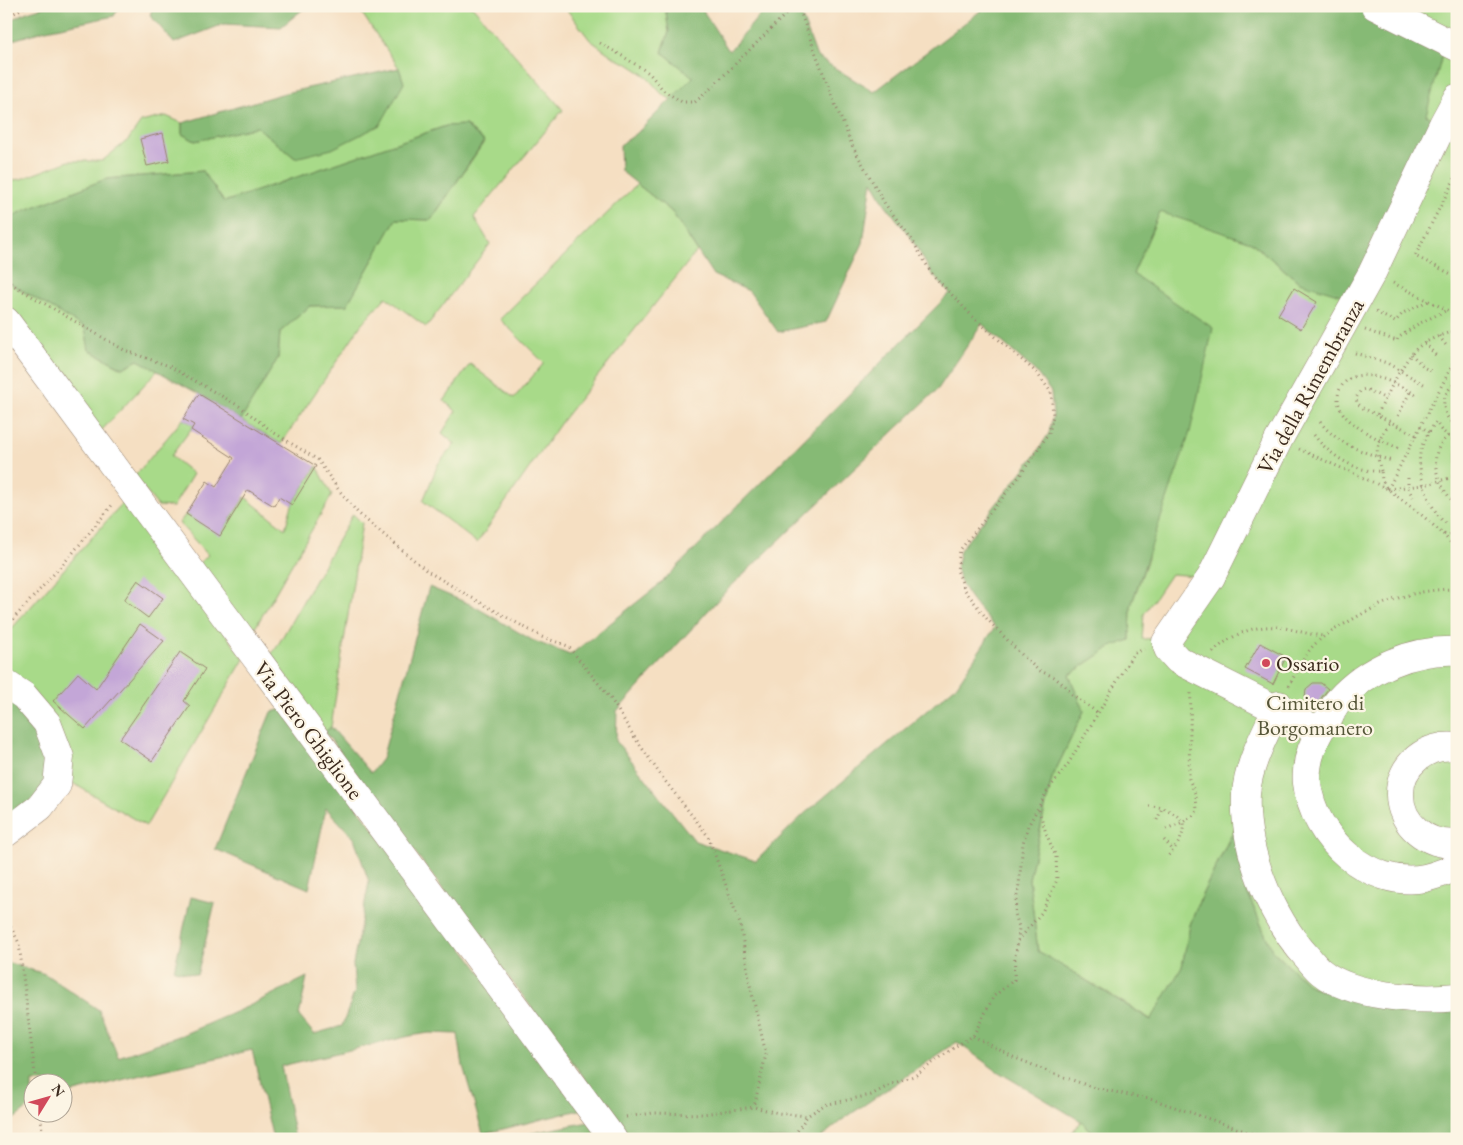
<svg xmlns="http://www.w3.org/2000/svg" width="1463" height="1145" font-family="'EB Garamond',serif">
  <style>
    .green { fill: #a8da89; stroke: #728254; fill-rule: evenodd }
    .forest { fill: #86ba75; stroke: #60724a; fill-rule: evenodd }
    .building { fill: #c3a6d7 }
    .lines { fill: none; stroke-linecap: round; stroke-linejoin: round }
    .minor-casing { stroke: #988470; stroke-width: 29 }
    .path { stroke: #988470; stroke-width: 3; stroke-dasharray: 1 4; stroke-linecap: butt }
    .minor { stroke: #fff; stroke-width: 28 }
    .poi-dot { fill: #d1495b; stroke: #fcf5e5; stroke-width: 2 }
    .labels { text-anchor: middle; stroke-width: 4.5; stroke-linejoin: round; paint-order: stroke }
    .street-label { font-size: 22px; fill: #3b2a1e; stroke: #fcf5e5 }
    .poi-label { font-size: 22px; fill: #3b2a1e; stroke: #fcf5e5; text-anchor: start }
    .park-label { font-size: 22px; fill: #565639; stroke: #fcf5e5 }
  </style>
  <rect width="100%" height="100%" fill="#fcf5e5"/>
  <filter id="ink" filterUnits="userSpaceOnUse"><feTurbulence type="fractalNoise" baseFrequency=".02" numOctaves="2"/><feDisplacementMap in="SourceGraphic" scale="10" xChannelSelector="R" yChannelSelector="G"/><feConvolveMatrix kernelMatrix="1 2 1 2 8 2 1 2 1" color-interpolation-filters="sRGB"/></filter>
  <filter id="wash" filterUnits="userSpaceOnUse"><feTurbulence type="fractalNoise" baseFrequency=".0096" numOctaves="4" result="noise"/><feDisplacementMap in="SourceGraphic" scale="20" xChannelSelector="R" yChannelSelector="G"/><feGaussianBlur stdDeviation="1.12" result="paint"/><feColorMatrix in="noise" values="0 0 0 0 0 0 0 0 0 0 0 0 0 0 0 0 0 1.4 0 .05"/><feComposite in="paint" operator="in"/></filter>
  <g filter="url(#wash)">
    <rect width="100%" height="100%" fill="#f5dfc2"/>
    <!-- green -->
    <path class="green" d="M 357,6 L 472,6 L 563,110 L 474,217 L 490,244 L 426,327 L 386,297 L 361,325 L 281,444 L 241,420 L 278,358 L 280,332 L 310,306 L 347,305 L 396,219 L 431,220 L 484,142 L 466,125 L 446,126 L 224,202 L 203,171 L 106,179 L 26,210 L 6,219 L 6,181 L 21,179 L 69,161 L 102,161 L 128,140 L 141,122 L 166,116 L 182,123 L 182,134 L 195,141 L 257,127 L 295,158 L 404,83 L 399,68 Z
      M 564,6 L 665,6 L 669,32 L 662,52 L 694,77 L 672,100 L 662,94 L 645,75 L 628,64 L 615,58 L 590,40 Z
      M 1375,6 L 1457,6 L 1457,1006 L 1364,1003 L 1310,986 L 1272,950 L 1246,890 L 1233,831 L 1200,899 L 1190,925 L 1182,967 L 1152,1020 L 1038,951 L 1029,879 L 1052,778 L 1084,711 L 1069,675 L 1111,647 L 1130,640 L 1131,606 L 1148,558 L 1133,274 L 1160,211 L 1251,242 L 1299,282 L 1426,116 ZM 1171,574 L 1210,577 L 1169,638 L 1142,639 L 1144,614 Z
      M 637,184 L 672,212 L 697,251 L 562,421 L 477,543 L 423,501 L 438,464 L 455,444 L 442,433 L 456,411 L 444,401 L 470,364 L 514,398 L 544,363 L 500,319 Z
      M 6,281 L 85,328 L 89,350 L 122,368 L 138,360 L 158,370 L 100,432 L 6,303 Z
      M 183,419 L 194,425 L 171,456 L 193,474 L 173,507 L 158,506 L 134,477 Z
      M 317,466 L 332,495 L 251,635 L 198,564 L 208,555 L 179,523 L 186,514 L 220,535 L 245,497 L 285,529 L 292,505 Z
      M 126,499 L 244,659 L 146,826 L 64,778 L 6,673 L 6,635 Z
      M 353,514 L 362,523 L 331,727 L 325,732 L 267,658 L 275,650 Z
      M 1081,1121 L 1100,1139 L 1067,1139 Z"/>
    <!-- forest -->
    <path class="forest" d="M 47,6 L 120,6 L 114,16 L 46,30 L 6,42 L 6,22 L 27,12 Z
      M 153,6 L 307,6 L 281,27 L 224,24 L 174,43 L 150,15 Z
      M 665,6 L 700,6 L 729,51 L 764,10 L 765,6 L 798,6 L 817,57 L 874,92 L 987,6 L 1376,6 L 1446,41 L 1426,115 L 1443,124 L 1357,300 L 1299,282 L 1251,242 L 1160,212 L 1133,274 L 1213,328 L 1190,432 L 1131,606 L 1130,640 L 1111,647 L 1069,675 L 1084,711 L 1052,778 L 1029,879 L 1038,951 L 1151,1020 L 1182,967 L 1190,925 L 1200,899 L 1234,830 L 1246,890 L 1272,950 L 1310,986 L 1364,1003 L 1457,1006 L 1457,1139 L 1100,1139 L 1081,1121 L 997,1071 L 957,1042 L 842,1120 L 819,1139 L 630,1139 L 325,732 L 331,727 L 371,773 L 382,759 L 429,587 L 472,605 L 532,640 L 570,655 L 660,584 L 950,293 L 932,274 L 911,238 L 885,204 L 872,181 L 863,243 L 826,322 L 778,332 L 749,291 L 713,275 L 672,212 L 621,171 L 620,145 L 636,134 L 693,77 L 662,52 L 669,32 ZM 982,324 L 1036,372 L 1051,392 L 1053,415 L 1049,433 L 1036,454 L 960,550 C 959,556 956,565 957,570 C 960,589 983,614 995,627 L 957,685 L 803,815 L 756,861 L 695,841 L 616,741 L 617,711 L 726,591 L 938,389 Z
      M 399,68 L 404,83 L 380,125 L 332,149 L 295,158 L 257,127 L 195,141 L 182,134 L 182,123 L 285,93 Z
      M 465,125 L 484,141 L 431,220 L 396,219 L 347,305 L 310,306 L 280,332 L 278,358 L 241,420 L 199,394 L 138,360 L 123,368 L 89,350 L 85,328 L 6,281 L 6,219 L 26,210 L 106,179 L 203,171 L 224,202 L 446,126 Z
      M 6,690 L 43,725 L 51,781 L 6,826 Z
      M 284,709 L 583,1109 L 483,1134 L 463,1066 L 458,1034 L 429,1033 L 410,1036 L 281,1066 L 295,1139 L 273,1139 L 252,1050 L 145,1074 L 63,1095 L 62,1082 L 32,1082 L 32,1105 L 6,1125 L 6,962 L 45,974 L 99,1010 L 118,1057 L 182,1035 L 249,1006 L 307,977 L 299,1016 L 314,1034 L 342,1026 L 355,991 L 353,964 L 369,882 L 354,838 L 326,808 L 309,889 L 215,849 L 271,712 Z
      M 191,897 L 215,903 L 197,975 L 174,970 Z
      M 594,1121 L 606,1139 L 502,1139 Z"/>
    <g id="blocks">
      <!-- building -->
      <path class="building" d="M 163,133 L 169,161 L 147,166 L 140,139 Z
        M 1294,288 L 1317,302 L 1301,329 L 1278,315 Z
        M 199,394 L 316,466 L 292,505 L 279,497 L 274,506 L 248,490 L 220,536 L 186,514 L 207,481 L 216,487 L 234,458 L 191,430 L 194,425 L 183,419 Z
        M 138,580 L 163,598 L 148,618 L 124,600 Z
        M 140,624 L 164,641 L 85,729 L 53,701 L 78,673 L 96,689 Z
        M 1260,643 L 1286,657 L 1273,684 L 1245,669 Z
        M 180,652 L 205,669 L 184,701 L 190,706 L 152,761 L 120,739 Z
        M 1313,683 L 1321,683 L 1328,689 L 1322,697 L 1316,708 L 1308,704 L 1305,697 L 1306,689 Z"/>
    </g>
  </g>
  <g filter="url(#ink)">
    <use href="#blocks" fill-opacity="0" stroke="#988470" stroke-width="1"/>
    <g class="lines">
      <defs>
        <path id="minor" d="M 1375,6 L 1457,47
          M 1457,98 L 1443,124 L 1372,273 L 1279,439 L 1211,577 L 1166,642 L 1168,649 L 1178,660 L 1313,728 C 1334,723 1327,714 1338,701 C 1367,668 1413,649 1457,651
          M 6,321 L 613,1139
          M 6,684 L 24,696 L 47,723 L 60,757 L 57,785 L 40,807 L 6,833
          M 1279,705 C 1266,731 1248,765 1246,794 C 1243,850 1271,918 1308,958 C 1312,963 1316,968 1321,972 C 1352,997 1419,1001 1457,997
          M 1323,725 C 1313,742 1305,763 1307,783 C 1313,838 1369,889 1425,878 C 1437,875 1448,872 1457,865
          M 1457,747 C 1428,743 1399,764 1400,795 C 1400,824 1428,847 1457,843"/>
      </defs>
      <!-- minor casing -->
      <use href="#minor" class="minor-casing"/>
      <!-- path -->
      <path class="path" d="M 798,6 L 834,102 L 853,147 L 885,204 L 911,238 L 932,274 L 974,318 L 1036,372 L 1051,392 L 1053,415 L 1049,433 L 1019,477 L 960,550 L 957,570 L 965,590 L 987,619 L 1020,653 L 1038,670 L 1054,677 L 1065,686 L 1072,694 L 1098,713
        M 6,18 L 26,6
        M 600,43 L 624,57 L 649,73 L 664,91 L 682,102 L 695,102 L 709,90 L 794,6
        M 1457,174 L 1415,256 L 1457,277
        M 6,281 L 124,350 L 169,366 L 239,406 L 273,432 L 318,460 L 338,489 L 358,513 L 427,571 L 474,599 L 542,637 L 568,646 L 611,699 L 633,735 L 662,777 L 708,836 L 740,924 L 750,985 L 766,1054 L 754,1107
        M 1393,283 L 1457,315
        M 1376,312 L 1395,322 L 1403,313 L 1428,301
        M 1365,330 L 1397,341 L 1398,338 L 1418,324 L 1447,310
        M 1439,336 L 1448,348
        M 1425,343 L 1438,358
        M 1355,353 L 1387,363 L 1427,386
        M 1411,354 L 1425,368 L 1433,372
        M 1457,382 C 1438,395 1441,415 1457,428
        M 1377,415 L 1363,408 L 1357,403 L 1356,398 L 1361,390 L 1366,389 L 1386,399
        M 1398,416 L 1410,392
        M 1320,422 C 1340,446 1363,452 1392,461
        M 1420,426 L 1429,432
        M 1314,435 C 1328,454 1356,473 1381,471 L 1382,480 L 1387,489
        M 1416,435 L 1377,415 C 1388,395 1403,358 1421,345 C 1432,338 1444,334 1457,330
        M 1448,436 C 1424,456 1439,488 1457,506
        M 1457,447 L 1455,460 L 1457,471
        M 1398,448 C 1380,440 1350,427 1341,410 C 1337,403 1337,393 1341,387 C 1358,361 1399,385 1418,396
        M 1299,449 L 1388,489 L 1423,516 L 1443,534 L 1449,535 L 1457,532
        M 1381,471 C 1374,446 1377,443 1390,422
        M 1408,478 L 1408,488 L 1413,497
        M 1388,489 L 1457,356
        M 1388,489 L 1424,485 L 1457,476
        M 1445,523 C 1430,510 1417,474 1420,454 C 1422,442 1429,431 1436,422 L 1441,430 L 1457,443
        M 1443,534 L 1457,550
        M 6,627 L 71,555 L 113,504
        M 1213,652 C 1233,633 1258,623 1285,628 C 1299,631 1311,635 1324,636
        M 1289,686 C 1296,673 1303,657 1313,646 C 1323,636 1335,629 1348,622 C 1383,601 1415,589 1457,589
        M 1149,806 C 1162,806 1175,812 1183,822 L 1194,815 L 1197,811 L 1196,796 L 1189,779 L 1189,769 L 1191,691
        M 1157,820 L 1162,808
        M 1166,829 L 1183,822 C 1185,836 1177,846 1168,856
        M 1164,840 L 1173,850
        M 6,918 L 19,943 L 36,1082
        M 1018,941 L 1042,912 L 1057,880 L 1056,857 L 1046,833 L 1038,807
        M 973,1036 L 1013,1057 L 1055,1074 L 1095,1088 L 1154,1100 L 1268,1139
        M 40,1112 L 43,1139
        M 626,1117 L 653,1113 L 703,1114 L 754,1107 L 778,1113 L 807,1116
        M 792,1139 L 807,1116 L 824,1105 L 871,1095 L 892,1084 L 916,1075 L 956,1046 L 973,1036 L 994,996 L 1014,980 L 1015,956 L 1018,942 L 1019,927 L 1015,914 L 1016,901 L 1019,885 L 1023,843 L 1028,826 L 1048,790 L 1068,764 L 1133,654 L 1144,649"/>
      <!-- minor -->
      <use href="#minor" class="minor"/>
    </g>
  </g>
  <!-- markers -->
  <circle class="poi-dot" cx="1266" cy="663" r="5"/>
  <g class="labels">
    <!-- street labels -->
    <g class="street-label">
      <text transform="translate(1310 386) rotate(-61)" y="8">Via della Rimembranza</text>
      <text transform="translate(309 730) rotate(53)" y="8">Via Piero Ghiglione</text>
    </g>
    <!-- poi labels -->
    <g class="poi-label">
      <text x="1276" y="671">Ossario</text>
    </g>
    <!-- park labels -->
    <g class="park-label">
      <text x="1315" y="710">Cimitero di<tspan x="1315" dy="25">Borgomanero</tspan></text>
    </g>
  </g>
  <!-- margin -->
  <rect width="1463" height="1145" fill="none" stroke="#fcf5e5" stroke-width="25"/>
  <!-- north arrow -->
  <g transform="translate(48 1098) rotate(53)"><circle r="24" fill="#fcf5e5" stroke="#afa495"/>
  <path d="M0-4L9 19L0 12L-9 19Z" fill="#d1495b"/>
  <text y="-8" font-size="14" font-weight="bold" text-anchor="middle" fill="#3b2a1e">N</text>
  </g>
</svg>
